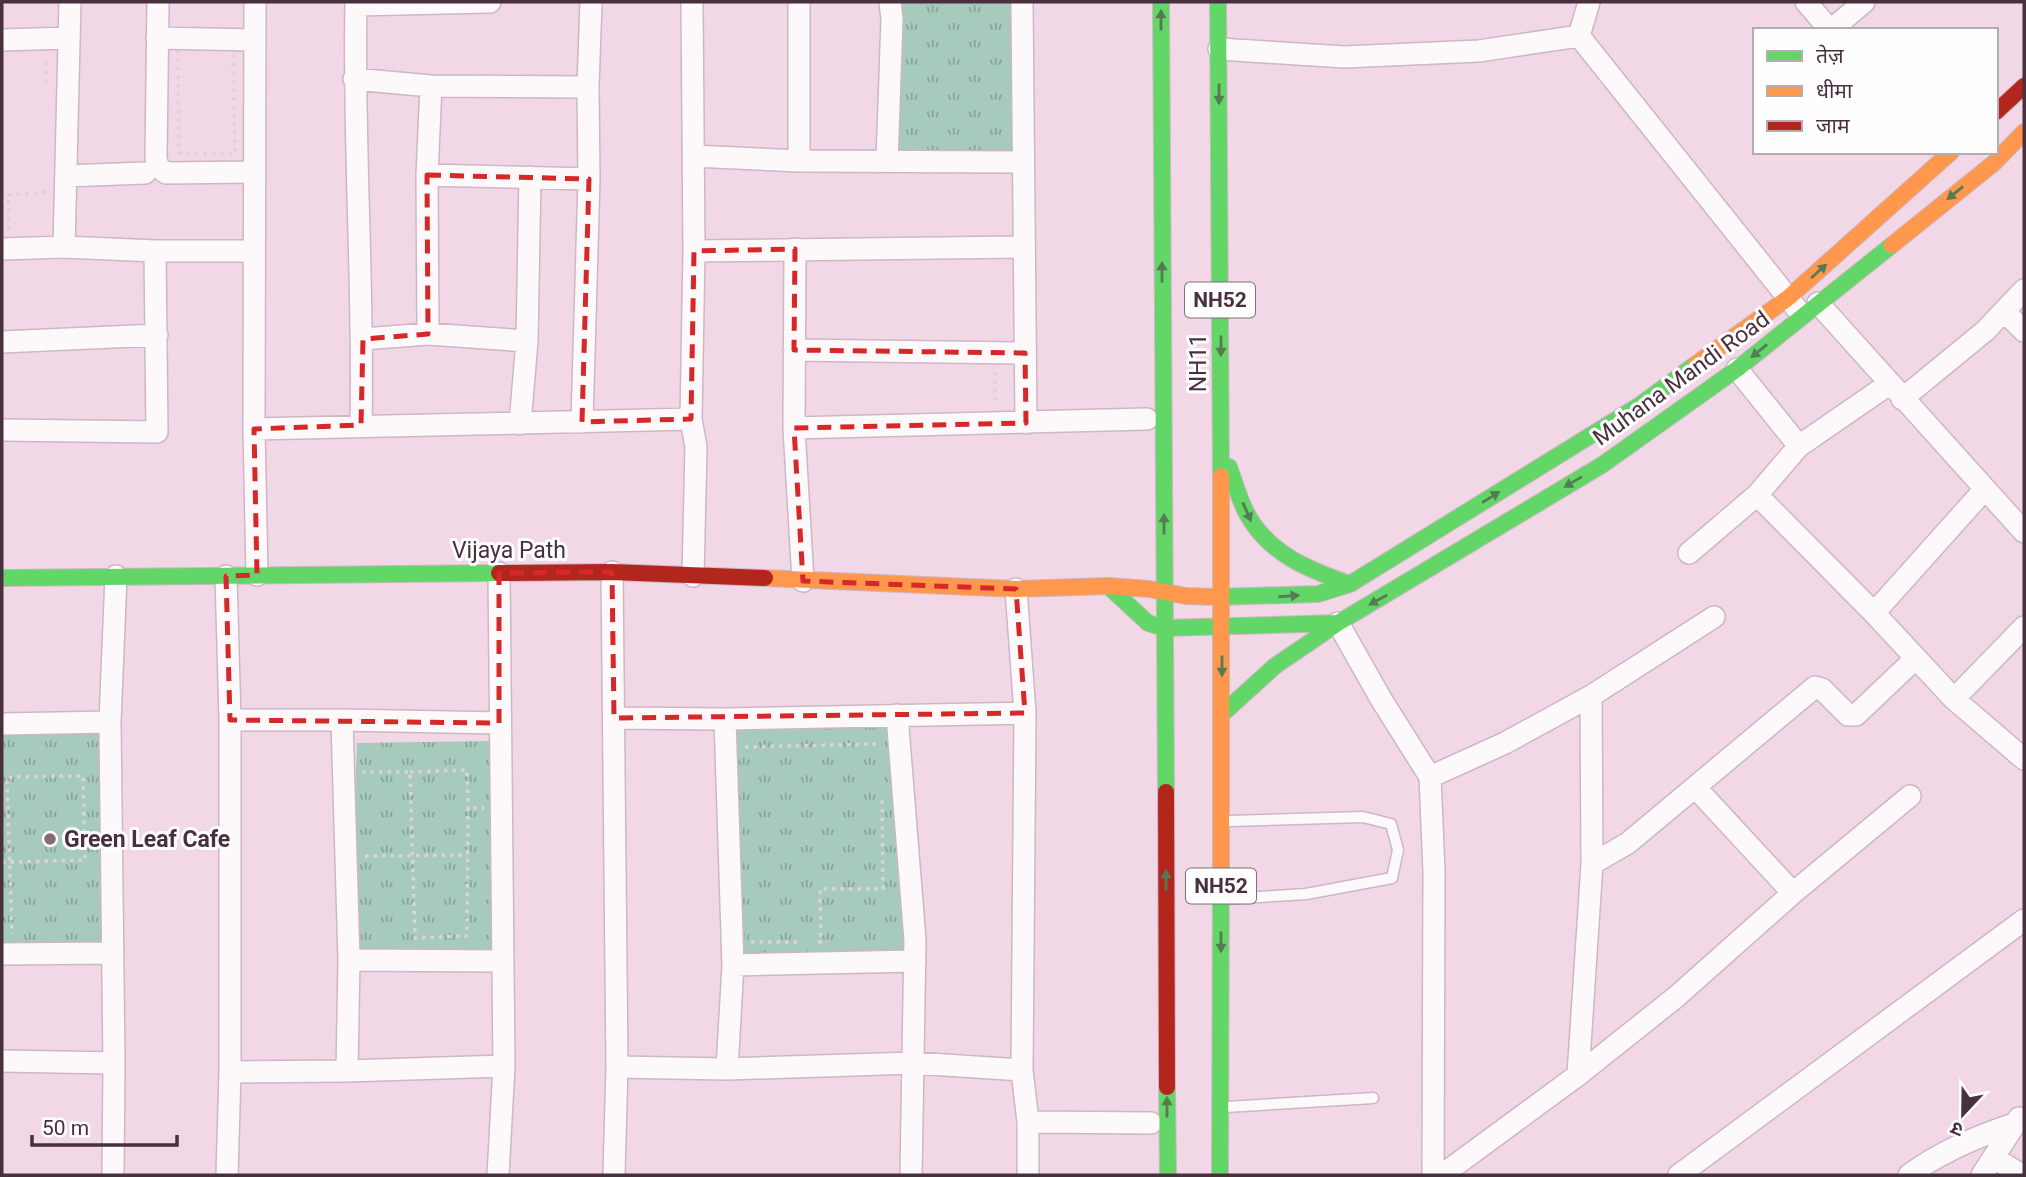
<svg xmlns="http://www.w3.org/2000/svg" width="2026" height="1177" font-family="Roboto,'Noto Sans Devanagari',sans-serif">
  <style>
    .park { fill: url(#park-tufts) }
    .lines { fill: none; stroke-linecap: round; stroke-linejoin: round }
    .lane-casing { stroke: #cdb7c4; stroke-width: 13 }
    .street-casing { stroke: #cdb7c4; stroke-width: 24 }
    .fast-casing { stroke: #cdb7c4; stroke-width: 18 }
    .slow-casing { stroke: #cdb7c4; stroke-width: 18 }
    .jam-casing { stroke: #cdb7c4; stroke-width: 18 }
    .path { stroke: #dbd3d8; stroke-width: 3.5; stroke-dasharray: 3.5 5; stroke-linecap: butt }
    .lane { stroke: #fdf9fb; stroke-width: 10 }
    .street { stroke: #fdf9fb; stroke-width: 21 }
    .fast { stroke: #63d668; stroke-width: 16 }
    .slow { stroke: #ff974d; stroke-width: 16 }
    .jam { stroke: #b3261e; stroke-width: 16 }
    .oneway { fill: #547b51 }
    .marked { fill: none; stroke: #d62828; stroke-width: 5; stroke-dasharray: 14 9; stroke-linejoin: round }
    .poi-dot { fill: #846b79; stroke: #fefefe; stroke-width: 2.5 }
    .labels { text-anchor: middle; stroke-width: 6; stroke-linejoin: round; paint-order: stroke }
    .shield { fill: #fefefe; stroke: #7f6e78; stroke-width: 2 }
    .shield-label { font-size: 21px; font-weight: bold; fill: #48303e }
    .street-label { font-size: 23px; fill: #48303e; stroke: #fefefe }
    .poi-label { font-size: 23px; font-weight: bold; fill: #48303e; stroke: #fefefe; text-anchor: start }
  </style>
  <defs>
    <pattern id="park-tufts" width="24" height="20" patternUnits="userSpaceOnUse" patternTransform="scale(1.75)"><rect width="24" height="20" fill="#a6cabb"/><path d="M3 7l-1-3M5 7V3M7 7l1-3M15 17l-1-3M17 17v-4M19 17l1-3" fill="none" stroke="#89a499"/></pattern>
  </defs>
  <rect width="100%" height="100%" fill="#f2d8e7"/>
  <!-- park -->
  <path class="park" d="M 885,2 L 1022,2 L 1022,162 L 887,161 Z
    M 897,715 L 915,961 L 733,965 L 725,719 Z
    M 2,734 L 101,734 L 105,946 L 2,945 Z
    M 490,741 L 497,955 L 349,960 L 357,743 Z"/>
  <g class="lines">
    <defs>
      <path id="lane" d="M 1227,899 L 1306,894 L 1392,878 L 1398,850 L 1391,824 L 1363,817 L 1229,821
        M 1226,1107 L 1373,1098"/>
      <path id="street" d="M 70,2 L 64,247 L 155,251 L 254,251
        M 158,2 L 156,158 L 158,167 L 166,173 L 254,172
        M 255,2 L 254,429 L 257,575
        M 356,2 C 353,143 364,284 361,425
        M 692,2 L 694,251 L 691,419 L 696,447 L 693,576
        M 1022,2 L 1026,423
        M 1806,2 L 1830,30
        M 356,5 L 490,2
        M 1831,30 L 1864,2
        M 1579,36 L 1797,309
        M 157,38 L 255,40
        M 2,40 L 69,38
        M 1219,49 L 1344,57 L 1479,51 L 1579,36 L 1589,2
        M 354,79 L 431,86 L 588,87
        M 693,156 L 799,161 L 1022,162
        M 799,161 L 799,2
        M 887,161 L 892,19 L 890,2
        M 427,175 L 589,179
        M 66,176 L 145,173
        M 2,249 L 64,247
        M 795,249 L 794,428 L 803,581
        M 694,251 L 1024,247
        M 1818,303 L 2024,532
        M 2004,311 L 2024,331
        M 428,334 L 427,175 L 431,86
        M 363,339 L 428,334 L 527,341
        M 2,342 L 157,335
        M 794,350 L 1025,353
        M 1737,369 L 1799,446
        M 1902,399 L 1985,331 L 2024,290
        M 582,422 L 589,179 L 588,87 L 591,2
        M 520,424 L 527,341 L 530,177
        M 794,428 L 1147,419
        M 254,429 L 691,419
        M 2,430 L 157,432 L 155,251
        M 1757,495 L 1874,613 L 1954,699 L 2024,759
        M 1689,553 L 1757,495 L 1799,446 L 1889,384
        M 612,572 L 617,1067 L 614,1175
        M 226,576 L 230,720 L 342,720 L 349,960 L 347,1071 L 230,1072 L 227,1175
        M 1016,589 L 1025,713 L 1022,1070 L 1028,1122 L 1028,1175
        M 1874,613 L 1985,489
        M 1338,623 L 1381,699 L 1430,777 L 1434,871 L 1433,1175
        M 1591,696 L 1592,864
        M 1954,699 L 2024,627
        M 897,715 L 915,940 L 911,1175
        M 614,718 L 725,719 L 1025,713
        M 725,719 L 733,965 L 727,1069
        M 230,720 L 230,1072
        M 342,720 L 499,723
        M 2,724 L 110,722
        M 1430,777 L 1505,743 L 1591,696 L 1714,617
        M 1696,788 L 1793,893
        M 2,954 L 112,953
        M 349,960 L 501,961
        M 733,965 L 915,961
        M 2,1061 L 114,1063
        M 617,1067 L 727,1069 L 914,1063 L 1022,1070
        M 347,1071 L 504,1066
        M 1578,1075 L 1592,864 L 1628,843 L 1815,687 L 1822,689 L 1848,715 L 1856,715 L 1916,658
        M 1028,1122 L 1151,1123
        M 1994,1158 L 2022,1175
        M 113,1175 L 114,1063 L 110,722 L 116,576
        M 498,1175 L 504,1066 L 499,573
        M 1442,1175 L 1578,1075 L 1676,997 L 1793,893 L 1910,796
        M 1679,1175 L 2024,920
        M 1909,1175 C 1942,1151 1978,1136 2017,1123
        M 1982,1175 L 2019,1118"/>
      <path id="fast" d="M 1161,2 L 1166,792
        M 1218,2 L 1221,476
        M 1229,467 C 1235,483 1239,499 1247,514 C 1269,554 1309,570 1350,584
        M 2,578 L 499,573
        M 1108,586 L 1148,623 L 1164,628 L 1338,623 L 1602,465 L 1737,369 L 1892,245
        M 1217,597 L 1318,594 L 1350,584 L 1640,405 L 1696,364
        M 1221,715 L 1275,666 L 1338,623
        M 1167,1087 L 1168,1175
        M 1220,1175 L 1221,864"/>
      <path id="slow" d="M 1892,245 L 1994,163 L 2024,132
        M 1696,364 L 1788,298 L 1951,152
        M 1221,476 L 1221,864
        M 765,578 L 1016,589 L 1108,586 L 1149,589 L 1186,596 L 1217,597"/>
      <path id="jam" d="M 1996,112 L 2024,86
        M 499,573 L 612,572 L 765,578
        M 1166,792 L 1167,1087"/>
    </defs>
    <!-- lane casing -->
    <use href="#lane" class="lane-casing"/>
    <!-- street casing -->
    <use href="#street" class="street-casing"/>
    <!-- fast casing -->
    <use href="#fast" class="fast-casing"/>
    <!-- slow casing -->
    <use href="#slow" class="slow-casing"/>
    <!-- jam casing -->
    <use href="#jam" class="jam-casing"/>
    <!-- path -->
    <path class="path" d="M 233,46 L 235,154 L 179,153 L 178,47 Z
      M 46,83 L 46,59
      M 9,229 L 8,195 L 46,192
      M 995,372 L 995,403
      M 745,747 L 879,744
      M 362,772 L 410,772 L 415,938 L 467,936 L 468,808 L 484,808
      M 410,772 L 467,770 L 468,808
      M 365,856 L 468,855
      M 2,862 L 10,862 L 85,860 L 83,776 L 7,777 L 12,934
      M 751,942 L 800,942
      M 818,942 L 821,942 L 820,889 L 883,889 L 882,799"/>
    <!-- lane -->
    <use href="#lane" class="lane"/>
    <!-- street -->
    <use href="#street" class="street"/>
    <!-- fast -->
    <use href="#fast" class="fast"/>
    <!-- slow -->
    <use href="#slow" class="slow"/>
    <!-- jam -->
    <use href="#jam" class="jam"/>
  </g>
  <!-- one-way arrows -->
  <defs><path id="oneway-solid" d="M-6-.8H1V-3.2L6.5 0L1 3.2V.8H-6Z" transform="scale(1.75)"/></defs>
  <g class="oneway">
    <use href="#oneway-solid" transform="translate(1161 20) rotate(-90)"/>
    <use href="#oneway-solid" transform="translate(1219 94) rotate(90)"/>
    <use href="#oneway-solid" transform="translate(1955 193) rotate(141)"/>
    <use href="#oneway-solid" transform="translate(1819 271) rotate(-42)"/>
    <use href="#oneway-solid" transform="translate(1162 272) rotate(-90)"/>
    <use href="#oneway-solid" transform="translate(1221 346) rotate(90)"/>
    <use href="#oneway-solid" transform="translate(1759 351) rotate(141)"/>
    <use href="#oneway-solid" transform="translate(1573 482) rotate(149)"/>
    <use href="#oneway-solid" transform="translate(1491 497) rotate(-32)"/>
    <use href="#oneway-solid" transform="translate(1247 512) rotate(66)"/>
    <use href="#oneway-solid" transform="translate(1164 524) rotate(-90)"/>
    <use href="#oneway-solid" transform="translate(1289 596) rotate(-4)"/>
    <use href="#oneway-solid" transform="translate(1378 600) rotate(151)"/>
    <use href="#oneway-solid" transform="translate(1222 666) rotate(90)"/>
    <use href="#oneway-solid" transform="translate(1166 880) rotate(-90)"/>
    <use href="#oneway-solid" transform="translate(1221 942) rotate(90)"/>
    <use href="#oneway-solid" transform="translate(1167 1107) rotate(-90)"/>
  </g>
  <!-- marked area -->
  <path class="marked" d="M 427,175 L 589,179 L 582,422 L 691,419 L 694,251 L 795,249 L 794,350 L 1025,353 L 1026,423 L 794,428 L 803,581 L 1016,589 L 1025,713 L 614,718 L 612,572 L 499,573 L 499,723 L 230,720 L 226,576 L 257,575 L 254,429 L 361,425 L 363,339 L 428,334 Z"/>
  <!-- markers -->
  <circle class="poi-dot" cx="50" cy="839" r="7"/>
  <g class="labels">
    <!-- shield labels -->
    <g class="shield">
      <rect x="1185" y="282.5" width="70" height="35" rx="5"/>
      <rect x="1186" y="868.5" width="70" height="35" rx="5"/>
    </g>
    <g class="shield-label">
      <text x="1220" y="307">NH52</text>
      <text x="1221" y="893">NH52</text>
    </g>
    <!-- street labels -->
    <g class="street-label">
      <text transform="translate(1198 363) rotate(-90)" y="8">NH11</text>
      <text transform="translate(1681 378) rotate(-36)" y="8">Muhana Mandi Road</text>
      <text x="509" y="558">Vijaya Path</text>
    </g>
    <!-- poi labels -->
    <g class="poi-label">
      <text x="64" y="847">Green Leaf Cafe</text>
    </g>
  </g>
  <!-- border -->
  <rect width="2026" height="1177" fill="none" stroke="#48303e" stroke-width="7"/>
  <!-- legend -->
  <rect x="1753" y="28" width="245" height="126" fill="#fefefe" stroke="#b5acb1" stroke-width="2"/>
  <rect x="1767" y="51" width="35" height="10" fill="#63d668" stroke="#b5acb1" stroke-width="2"/>
  <text x="1816" y="63" font-size="21" fill="#48303e">तेज़</text>
  <rect x="1767" y="86" width="35" height="10" fill="#ff974d" stroke="#b5acb1" stroke-width="2"/>
  <text x="1816" y="98" font-size="21" fill="#48303e">धीमा</text>
  <rect x="1767" y="121" width="35" height="10" fill="#b3261e" stroke="#b5acb1" stroke-width="2"/>
  <text x="1816" y="133" font-size="21" fill="#48303e">जाम</text>
  <!-- north arrow -->
  <g transform="translate(1963 1114) rotate(202)" stroke="#fefefe" stroke-width="5" paint-order="stroke">
  <path d="M0-5L12 26L0 18L-12 26Z" fill="#48303e"/>
  <text y="-10" font-size="19" font-weight="bold" text-anchor="middle" fill="#48303e">उ</text>
  </g>
  <!-- scale -->
  <path d="M32 1135v10h145v-10" fill="none" stroke="#48303e" stroke-width="3.5"/>
  <text x="42" y="1135" font-size="21" fill="#48303e" stroke="#fefefe" stroke-width="5" paint-order="stroke">50 m</text>
</svg>
